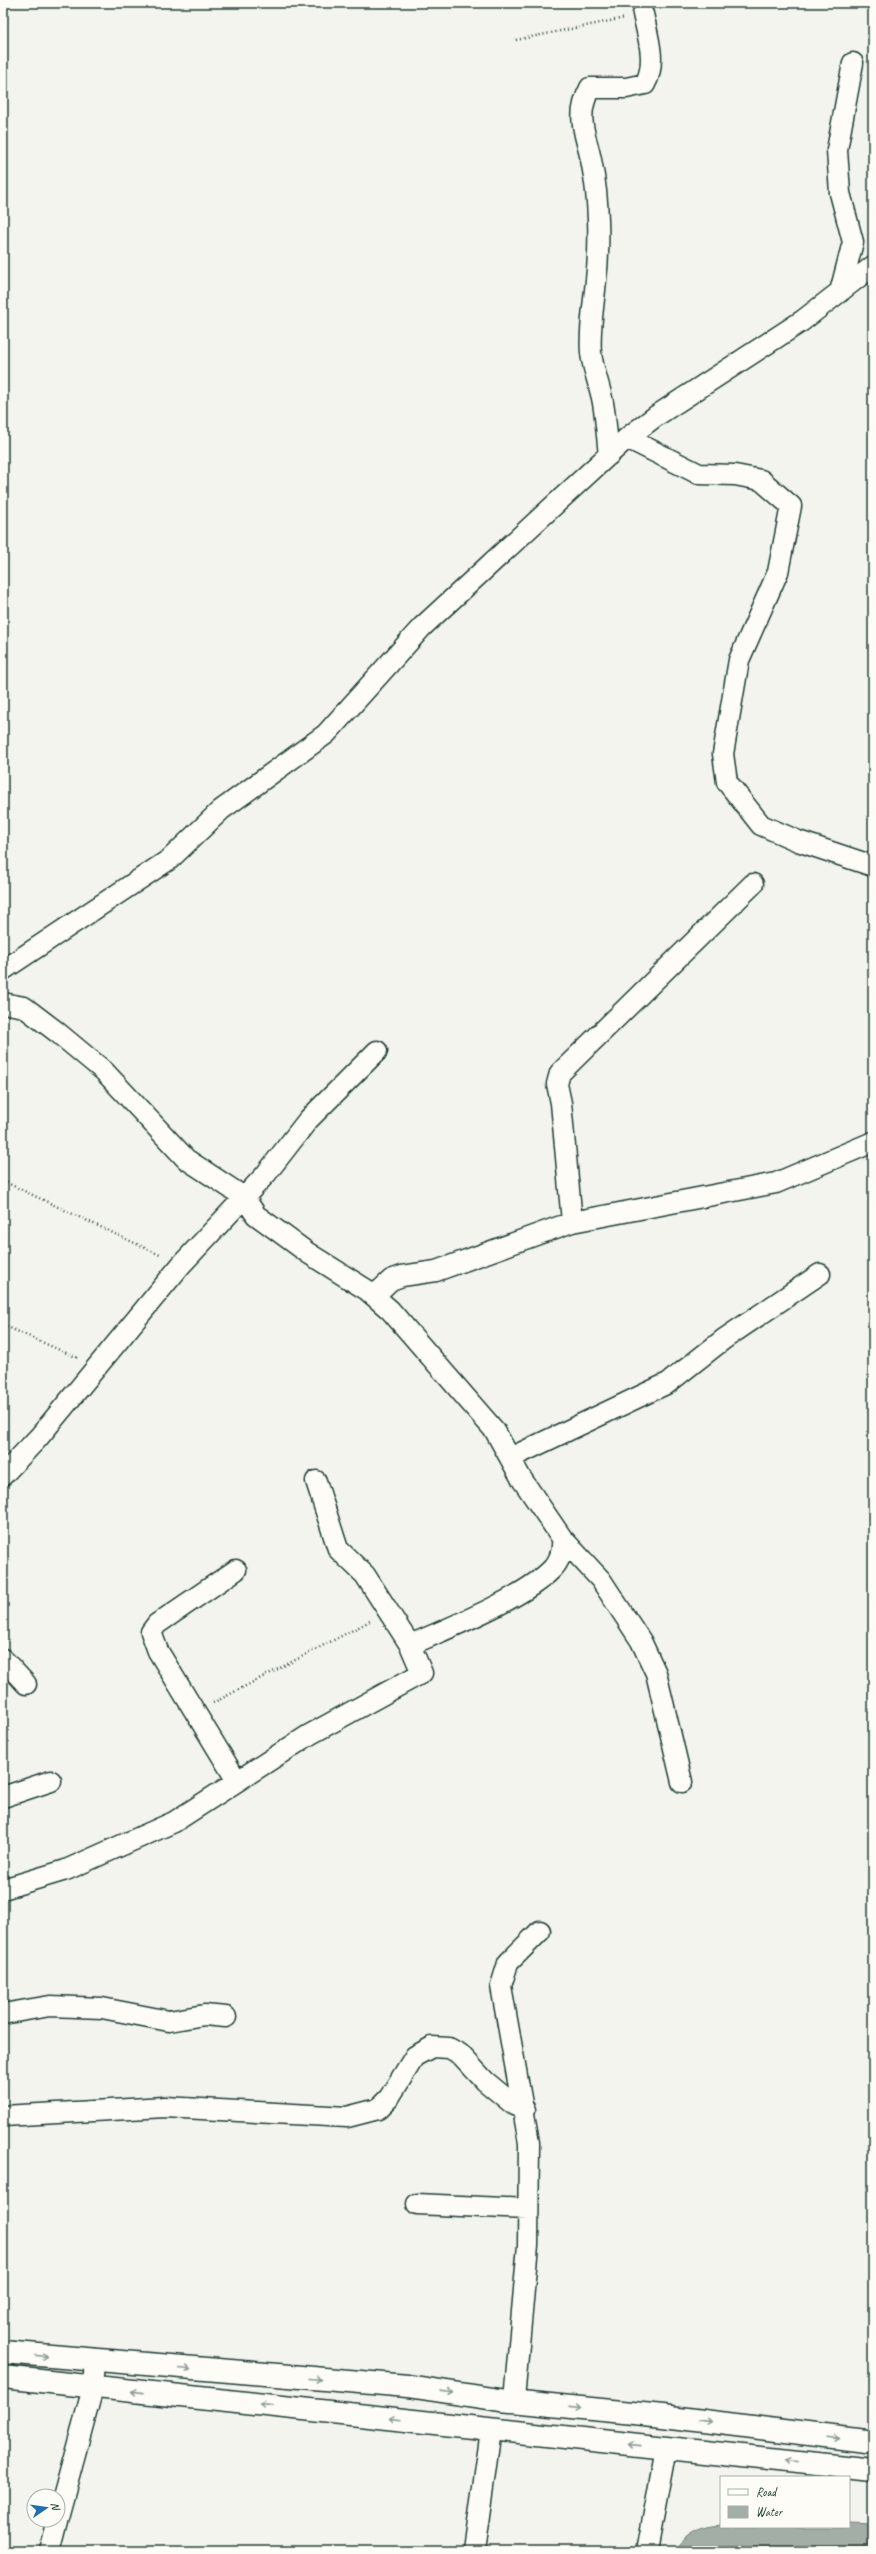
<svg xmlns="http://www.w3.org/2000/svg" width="876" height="2554" font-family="Caveat,sans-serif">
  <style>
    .water { fill: #a3aea7; stroke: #6e8179 }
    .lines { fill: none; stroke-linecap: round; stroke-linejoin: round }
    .minor-casing { stroke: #1f3d34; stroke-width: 23 }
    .highway-casing { stroke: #1f3d34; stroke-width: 25 }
    .path { stroke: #1f3d34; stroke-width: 2.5; stroke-dasharray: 1 3; stroke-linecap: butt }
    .minor { stroke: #fdfcf7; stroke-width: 20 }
    .highway { stroke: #fdfcf7; stroke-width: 22 }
    .oneway { stroke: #8e9c96 }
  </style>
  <rect width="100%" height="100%" fill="#f4f4ef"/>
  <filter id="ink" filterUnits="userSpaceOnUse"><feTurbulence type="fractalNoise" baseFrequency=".025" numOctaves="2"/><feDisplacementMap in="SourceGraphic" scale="8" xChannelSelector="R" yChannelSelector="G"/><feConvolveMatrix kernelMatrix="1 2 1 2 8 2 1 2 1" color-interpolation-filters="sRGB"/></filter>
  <g filter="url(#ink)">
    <!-- water -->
    <path class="water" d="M 721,2524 L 721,2527 L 849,2527 L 849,2524 L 873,2525 L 873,2551 L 672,2551 C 687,2533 697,2526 721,2524 Z"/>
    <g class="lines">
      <defs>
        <path id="minor" d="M 840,292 L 853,242 L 840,193 L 837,150 L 853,63
          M 627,438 L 699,474 L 735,475 L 761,480 L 791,506 L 778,572 L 739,660 L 723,754 L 727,782 L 761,825 L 798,841 L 873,866
          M 609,455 C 607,438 606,420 603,403 C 600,386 593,370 591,353 C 589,329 594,304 596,280 C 600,246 599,199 592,165 C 587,135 574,119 590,88 L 626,88 L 645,84 C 657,63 648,37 643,14
          M 3,970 L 170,859 L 221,810 L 326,734 L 422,627 L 627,438 L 656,416 L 802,321 L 873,266
          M 3,1003 L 24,1007 L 57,1032 L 104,1071 L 186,1159 L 244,1197 L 256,1215 L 308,1253 L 367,1290 L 390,1310 L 495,1431 L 521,1478 L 562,1538 C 563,1549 561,1560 552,1569 C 524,1598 449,1628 410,1645 L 422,1673 L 309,1735 L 174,1822 L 66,1870 L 3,1889
          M 572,1222 L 561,1103 L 557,1084 L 560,1073 L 753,884
          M 374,1296 L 391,1280 L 402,1276 L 436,1271 L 572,1222 L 776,1183 L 873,1142
          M 510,1458 L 668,1383 L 724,1339 L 820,1274
          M 3,1475 L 39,1437 L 181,1265 L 266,1174 L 308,1120 L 377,1051
          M 316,1481 L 338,1549 L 365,1575 L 410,1645
          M 562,1538 L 601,1580 L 641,1641 L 656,1673 L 682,1782
          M 236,1570 L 157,1624 L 151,1632 L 158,1651 L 237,1781
          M 3,1659 L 26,1684
          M 3,1797 L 51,1781
          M 3,2014 L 50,2006 L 102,2008 L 169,2021 L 204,2015 L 226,2017
          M 3,2116 L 165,2107 L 347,2117 L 378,2109 L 389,2098 L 415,2056 L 432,2047 L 449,2048 L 460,2054 L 485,2081 L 514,2105 L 525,2110
          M 417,2204 L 528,2209
          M 514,2400 L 528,2245 L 529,2143 L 501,1986 L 508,1963 L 540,1931
          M 58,2516 L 93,2388 L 95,2361
          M 49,2551 L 57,2520
          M 474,2551 L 491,2430
          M 647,2551 L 666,2448"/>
        <path id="highway" d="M 3,2352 L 408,2386 L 500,2400 L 663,2416 L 873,2442
          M 3,2377 L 873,2470"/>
      </defs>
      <!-- minor casing -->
      <use href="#minor" class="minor-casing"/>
      <!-- highway casing -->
      <use href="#highway" class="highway-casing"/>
      <!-- path -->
      <path class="path" d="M 516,40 L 625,18
        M 3,1181 L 162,1256
        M 3,1325 L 78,1358
        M 213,1703 L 372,1620"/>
      <!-- minor -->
      <use href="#minor" class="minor"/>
      <!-- highway -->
      <use href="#highway" class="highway"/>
    </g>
    <!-- one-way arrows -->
    <defs><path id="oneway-shaft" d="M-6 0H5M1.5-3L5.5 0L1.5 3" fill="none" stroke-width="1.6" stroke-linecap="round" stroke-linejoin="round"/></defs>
    <g class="oneway">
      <use href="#oneway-shaft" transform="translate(42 2356) rotate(6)"/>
      <use href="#oneway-shaft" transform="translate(185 2369) rotate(5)"/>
      <use href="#oneway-shaft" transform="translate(315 2379) rotate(5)"/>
      <use href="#oneway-shaft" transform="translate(137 2392) rotate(-174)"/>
      <use href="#oneway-shaft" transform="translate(447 2392) rotate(8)"/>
      <use href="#oneway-shaft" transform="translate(266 2405) rotate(-174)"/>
      <use href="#oneway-shaft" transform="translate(576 2407) rotate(6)"/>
      <use href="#oneway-shaft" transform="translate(395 2419) rotate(-173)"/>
      <use href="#oneway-shaft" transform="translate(705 2421) rotate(7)"/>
      <use href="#oneway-shaft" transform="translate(834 2438) rotate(7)"/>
      <use href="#oneway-shaft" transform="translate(635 2445) rotate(-174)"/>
      <use href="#oneway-shaft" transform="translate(792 2461) rotate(-174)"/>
    </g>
  </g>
  <!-- margin -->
  <rect width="876" height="2554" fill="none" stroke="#fdfcf7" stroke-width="16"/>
  <rect x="8" y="8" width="860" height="2538" fill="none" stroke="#1f3d34" stroke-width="1.5" filter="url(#ink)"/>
  <!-- legend -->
  <rect x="720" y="2476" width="130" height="52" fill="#fdfcf7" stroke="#a4b0a9"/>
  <rect x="728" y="2489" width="20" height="6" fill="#fdfcf7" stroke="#a4b0a9"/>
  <text x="756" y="2496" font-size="12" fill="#1f3d34">Road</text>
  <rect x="728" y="2506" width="20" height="12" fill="#a3aea7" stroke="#a4b0a9"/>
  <text x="756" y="2516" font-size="12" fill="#1f3d34">Water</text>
  <!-- north arrow -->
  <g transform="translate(46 2508) rotate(77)"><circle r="19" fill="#fdfcf7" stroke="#a4b0a9"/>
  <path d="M0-3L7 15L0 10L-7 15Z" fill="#1f6fb2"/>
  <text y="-6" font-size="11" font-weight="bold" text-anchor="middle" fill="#1f3d34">N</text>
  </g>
</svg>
